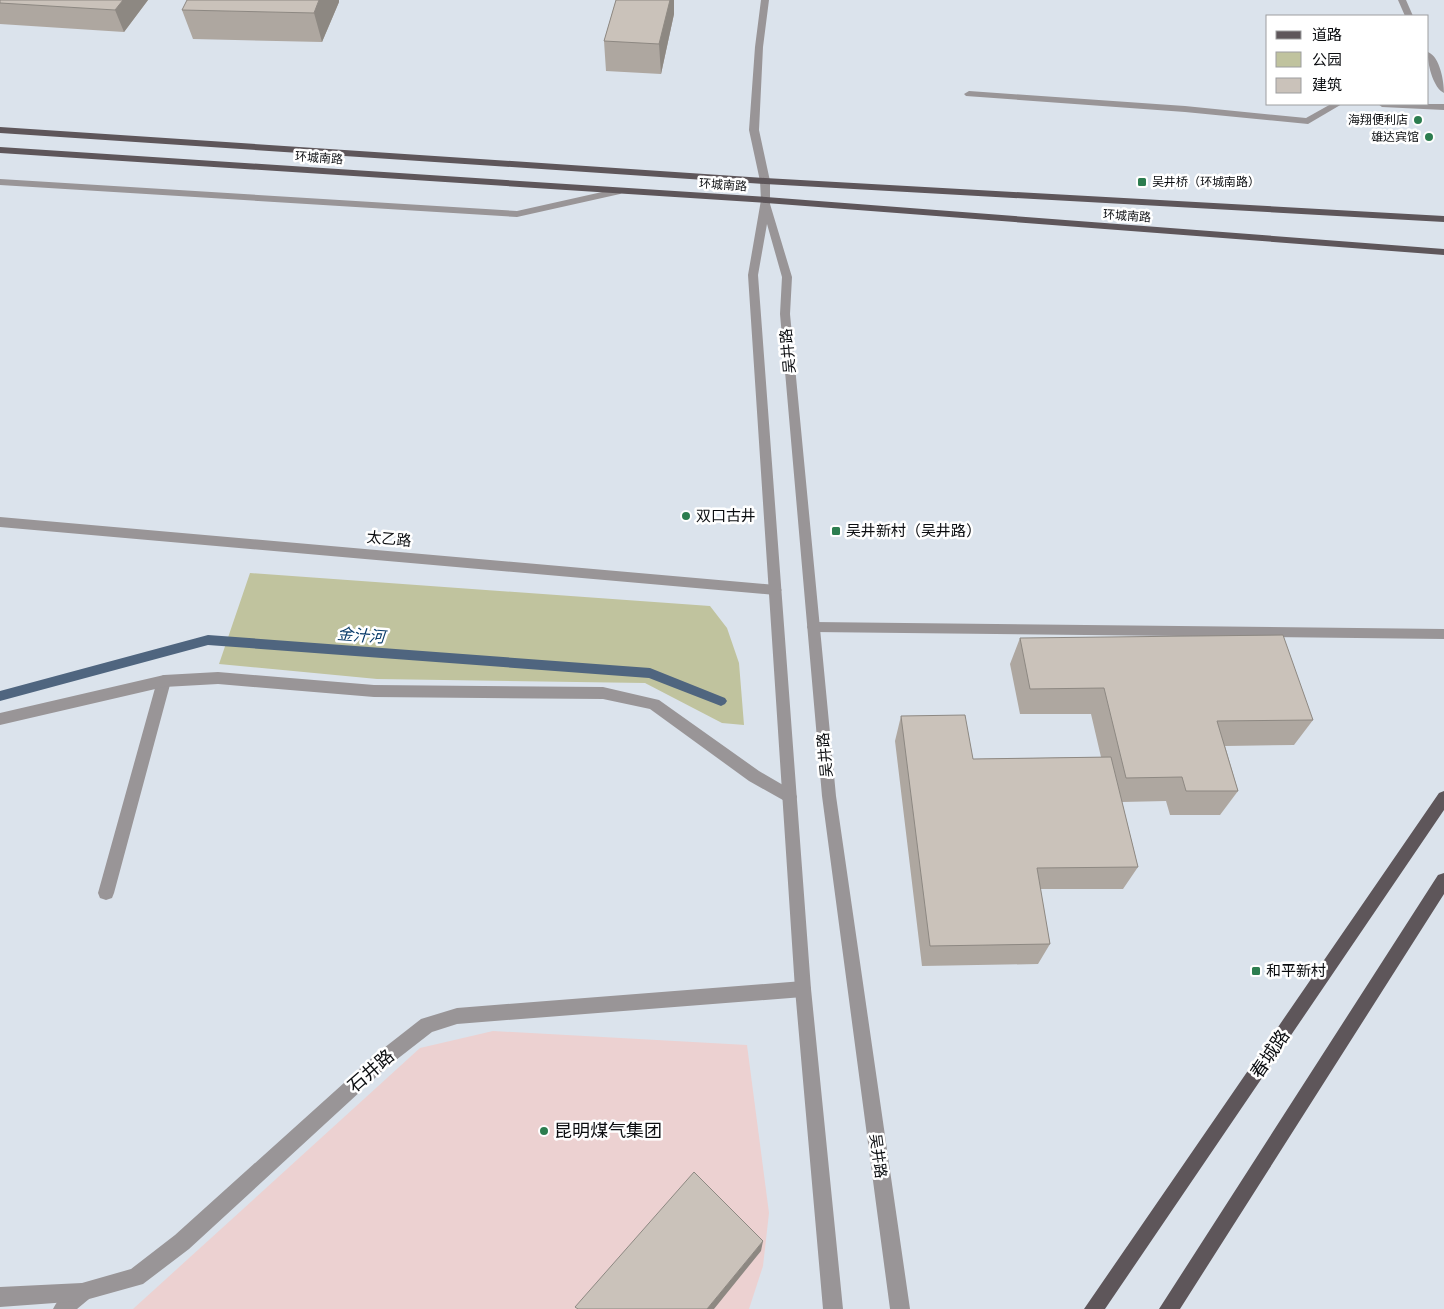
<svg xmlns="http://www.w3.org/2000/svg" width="1444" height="1309" font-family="'Sofia Sans Condensed','Noto Sans SC',sans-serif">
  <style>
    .commercial { fill: #ecd1d1 }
    .green { fill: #c0c39e }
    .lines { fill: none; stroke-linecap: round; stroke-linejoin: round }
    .stream { fill: #4f657f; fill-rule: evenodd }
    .service { fill: #999597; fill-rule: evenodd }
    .minor { fill: #999597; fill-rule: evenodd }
    .tertiary { fill: #999597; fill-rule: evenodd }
    .primary { fill: #5e565a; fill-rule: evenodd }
    .wall { fill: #aea7a0 }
    .shaded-wall { fill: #8d8882 }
    .building { fill: #cac2ba; stroke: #8d8882 }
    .poi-dot { fill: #2c7d4f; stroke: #fff; stroke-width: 2 }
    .labels { text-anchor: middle; stroke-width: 5; stroke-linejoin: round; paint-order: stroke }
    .far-poi-label { font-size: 12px; fill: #0b0d10; stroke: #fff; text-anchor: end }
    .far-street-label { font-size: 12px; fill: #0b0d10; stroke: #fff }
    .street-label { font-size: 15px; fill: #0b0d10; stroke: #fff }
    .poi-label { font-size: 15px; fill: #0b0d10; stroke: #fff; text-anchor: start }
    .water-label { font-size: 16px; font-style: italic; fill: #0a3c6a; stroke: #fff }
    .near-street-label { font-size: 18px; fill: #0b0d10; stroke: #fff }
    .near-poi-label { font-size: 18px; fill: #0b0d10; stroke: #fff; text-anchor: start }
  </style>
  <rect width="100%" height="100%" fill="#dbe3ec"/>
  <!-- commercial -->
  <path class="commercial" d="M 493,1031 L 747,1045 L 769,1213 L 763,1266 L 749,1309 L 133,1309 L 420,1048 Z"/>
  <!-- green -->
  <path class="green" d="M 250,573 L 710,606 L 727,628 L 739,663 L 744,725 L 722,723 L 645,683 L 377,679 L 219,664 Z"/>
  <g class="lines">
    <!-- stream -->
    <path class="stream" d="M 208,635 L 650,668 L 725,698 L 727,701 L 725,704 L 721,706 L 649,678 L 208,645 L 0,701 L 0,691 Z"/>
    <!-- service -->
    <path class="service" d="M 969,91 L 1185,106 L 1306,118 L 1331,104 L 1342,104 L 1308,124 L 1185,112 L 966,96 L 964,94 Z
      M 1378,104 L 1444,104 L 1444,110 L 1382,107 Z
      M 164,675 L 169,677 L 171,681 L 114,893 L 112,898 L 106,900 L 100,898 L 98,893 L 157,681 L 159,677 Z
      M 82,1283 L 89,1285 L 91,1292 L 89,1299 L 77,1309 L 53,1309 C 58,1298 71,1287 82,1283 Z"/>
    <!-- minor -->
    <path class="minor" d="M 1398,0 L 1406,0 L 1413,16 L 1405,16 Z
      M 1428,52 C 1440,57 1444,81 1444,93 C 1433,88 1427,63 1428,52 Z
      M 0,179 L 517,211 L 620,188 L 625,191 L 620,194 L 517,217 L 0,185 Z
      M 0,517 L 775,585 L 782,590 L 775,595 L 0,527 Z
      M 814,622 L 1444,629 L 1444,639 L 814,632 L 809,631 L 807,627 L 809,623 Z
      M 218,672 L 374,685 L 603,687 L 659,700 L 759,771 L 795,792 L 797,797 L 795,802 L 790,804 L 749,781 L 650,709 L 603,699 L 374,697 L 218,684 L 164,687 L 0,725 L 0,713 L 164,675 Z
      M 803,981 L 809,983 L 811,989 L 809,995 L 803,997 L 457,1024 L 432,1032 L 387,1067 L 189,1249 L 143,1284 L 82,1301 L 0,1307 L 0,1287 L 82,1283 L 131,1269 L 175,1235 L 375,1055 L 421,1019 L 457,1008 Z"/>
    <!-- tertiary -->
    <path class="tertiary" d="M 761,0 L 769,0 L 763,47 L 759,130 L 770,181 L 770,204 L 792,277 L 790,314 L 836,796 L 910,1309 L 890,1309 L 822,796 L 780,314 L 782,277 L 767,224 L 758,275 L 811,989 L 843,1309 L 823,1309 L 795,989 L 748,275 L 761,200 L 760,181 L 749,130 L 755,47 Z"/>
    <!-- primary -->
    <path class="primary" d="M 0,127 L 765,178 L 1444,216 L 1444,222 L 765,184 L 0,133 Z
      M 0,147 L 766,197 L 1444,249 L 1444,255 L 766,203 L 0,153 Z
      M 1444,791 L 1444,810 L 1105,1309 L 1084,1309 L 1439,793 Z
      M 1444,873 L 1444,894 L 1180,1309 L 1159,1309 L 1438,875 Z"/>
  </g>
  <!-- wall -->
  <path class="wall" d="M 0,0 L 148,0 L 124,32 L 0,24 Z
    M 616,0 L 674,0 L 674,14 L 661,74 L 606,71 L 604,41 Z
    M 339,2 L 322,42 L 193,39 L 182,10 Z
    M 1020,638 L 1313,720 L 1294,745 L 1225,746 L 1238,791 L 1220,815 L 1170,815 L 1166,801 L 1122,802 L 1138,867 L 1123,889 L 1040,889 L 1050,944 L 1038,964 L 922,966 L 895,741 L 901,716 L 973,759 L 1101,757 L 1091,714 L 1020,714 L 1010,664 Z"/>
  <!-- shaded-wall -->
  <path class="shaded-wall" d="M 123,0 L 148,0 L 124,32 L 115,10 Z
    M 319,0 L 339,0 L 339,2 L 322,42 L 314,13 Z
    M 670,0 L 674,0 L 674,14 L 661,74 L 659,44 Z
    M 763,1241 L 761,1251 L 714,1309 L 707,1309 Z"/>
  <!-- building -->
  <path class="building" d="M 0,0 L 123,0 L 115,10 L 0,3 Z
    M 187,0 L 319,0 L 314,13 L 182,10 Z
    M 616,0 L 670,0 L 659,44 L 604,41 Z
    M 1283,635 L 1313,720 L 1217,721 L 1238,791 L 1186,791 L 1182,777 L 1126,778 L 1104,688 L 1030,689 L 1020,638 Z
    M 965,715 L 973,759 L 1111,757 L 1138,867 L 1037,868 L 1050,944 L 930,946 L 901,716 Z
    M 694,1172 L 763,1241 L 707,1309 L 578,1309 L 575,1307 Z"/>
  <!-- markers -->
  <g class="poi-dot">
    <circle cx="1418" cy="120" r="5"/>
    <circle cx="1429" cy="137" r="5"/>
    <rect x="1137" y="177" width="10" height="10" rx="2.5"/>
    <circle cx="686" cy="516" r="5"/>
    <rect x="831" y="526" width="10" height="10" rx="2.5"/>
    <rect x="1251" y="966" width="10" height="10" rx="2.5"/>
    <circle cx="544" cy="1131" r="5"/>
  </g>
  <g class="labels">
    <!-- far-poi labels -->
    <g class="far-poi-label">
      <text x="1408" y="124">海翔便利店</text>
      <text x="1419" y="141">雄达宾馆</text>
      <text x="1152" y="186" text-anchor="start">吴井桥（环城南路）</text>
    </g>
    <!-- far-street labels -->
    <g class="far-street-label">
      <text transform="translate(319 158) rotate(4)" y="4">环城南路</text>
      <text transform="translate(723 185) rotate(4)" y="4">环城南路</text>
      <text transform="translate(1127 216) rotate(4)" y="4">环城南路</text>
    </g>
    <!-- street labels -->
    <g class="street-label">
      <text transform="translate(788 351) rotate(-95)" y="5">吴井路</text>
      <text transform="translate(389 539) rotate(5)" y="5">太乙路</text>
      <text transform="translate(825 755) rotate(-95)" y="5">吴井路</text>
      <text transform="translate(878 1156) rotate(82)" y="5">吴井路</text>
    </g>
    <!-- poi labels -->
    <g class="poi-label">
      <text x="696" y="521">双口古井</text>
      <text x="846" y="536">吴井新村（吴井路）</text>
      <text x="1266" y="976">和平新村</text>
    </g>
    <!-- water labels -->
    <g class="water-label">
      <text transform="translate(361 635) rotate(4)" y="6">金汁河</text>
    </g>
    <!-- near-street labels -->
    <g class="near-street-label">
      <text transform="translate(1270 1054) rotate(-56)" y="6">春城路</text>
      <text transform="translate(371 1071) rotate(-41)" y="6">石井路</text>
    </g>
    <!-- near-poi labels -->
    <g class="near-poi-label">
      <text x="554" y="1137">昆明煤气集团</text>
    </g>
  </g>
  <!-- legend -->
  <rect x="1266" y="15" width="162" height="90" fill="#ffffff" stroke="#9d9e9f"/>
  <rect x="1276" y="31" width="25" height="8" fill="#5e565a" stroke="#9d9e9f"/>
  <text x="1312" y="40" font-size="15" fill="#0b0d10">道路</text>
  <rect x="1276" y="52" width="25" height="15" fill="#c0c39e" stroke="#9d9e9f"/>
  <text x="1312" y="65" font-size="15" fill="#0b0d10">公园</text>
  <rect x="1276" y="78" width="25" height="15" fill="#cac2ba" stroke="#9d9e9f"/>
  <text x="1312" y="90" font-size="15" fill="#0b0d10">建筑</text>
</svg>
